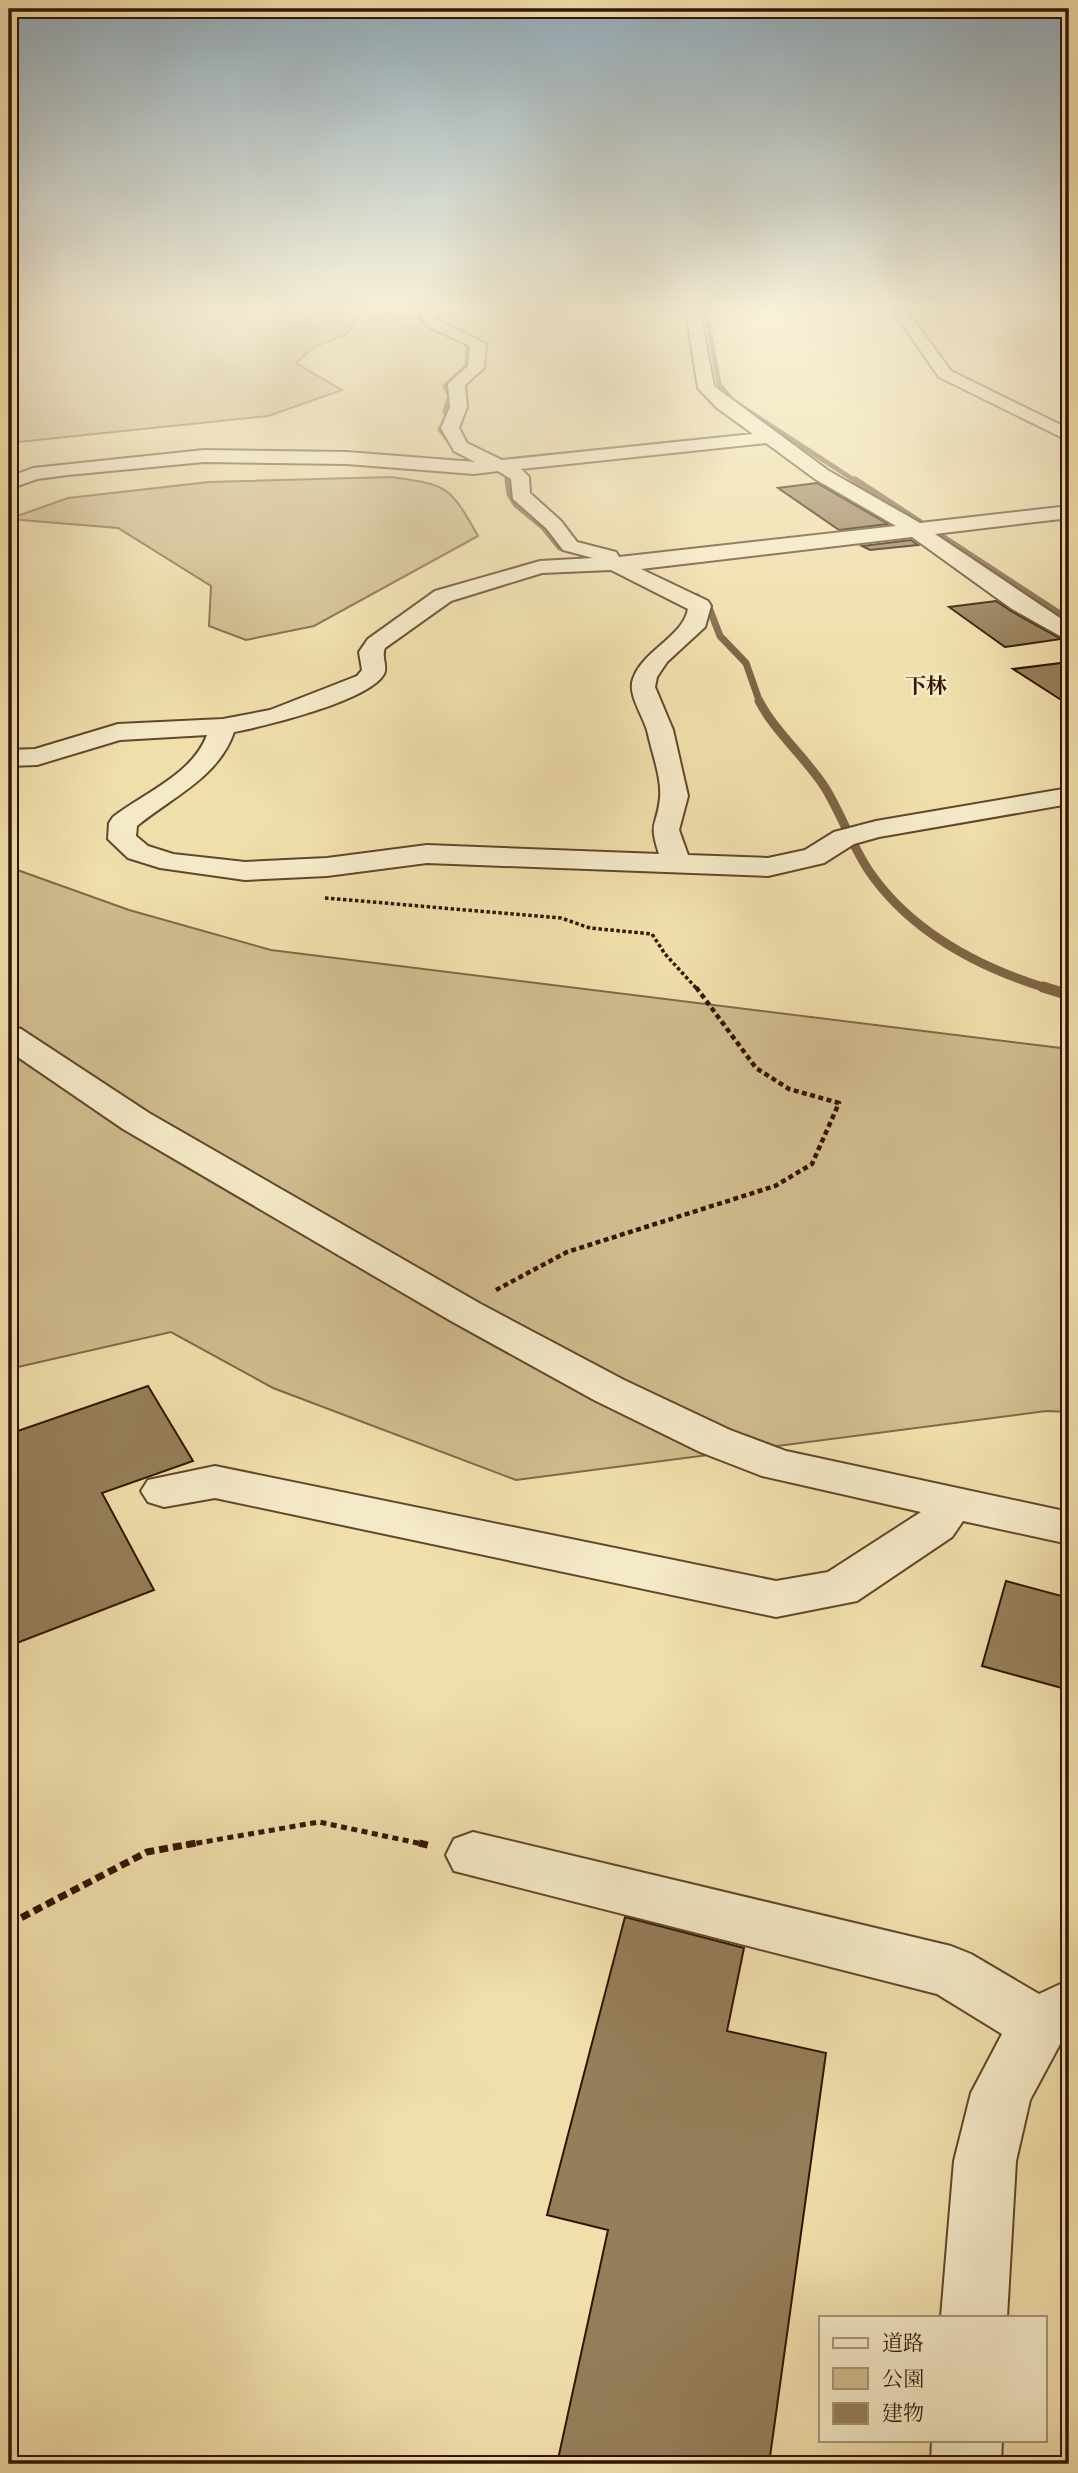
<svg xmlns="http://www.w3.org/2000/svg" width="1078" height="2473" font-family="'Old Standard TT','Noto Serif JP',serif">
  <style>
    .green { fill: #d0bc8e; stroke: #826848; stroke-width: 2 }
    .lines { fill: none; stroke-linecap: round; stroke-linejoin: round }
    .stream-far3 { stroke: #7e6445; stroke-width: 5 }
    .stream-far2 { stroke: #7e6445; stroke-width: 7 }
    .stream-far1 { stroke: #7e6445; stroke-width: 9 }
    .stream { stroke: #7e6445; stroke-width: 11 }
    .building { fill: #957e5a; stroke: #331402; stroke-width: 2 }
    .minor-casing { stroke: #62472c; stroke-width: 4 }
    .path-far3 { stroke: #331402; stroke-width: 3.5; stroke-dasharray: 3.5 2.5; stroke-linecap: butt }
    .path-far2 { stroke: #331402; stroke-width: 4.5; stroke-dasharray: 5 3.5; stroke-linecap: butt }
    .path-far1 { stroke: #331402; stroke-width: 5; stroke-dasharray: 6 4.5; stroke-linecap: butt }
    .path { stroke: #331402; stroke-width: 7; stroke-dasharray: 9 5; stroke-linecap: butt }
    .minor { fill: #f5eac8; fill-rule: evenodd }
    .labels { text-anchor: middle; stroke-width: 5; stroke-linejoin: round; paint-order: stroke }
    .far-neighbourhood-label { font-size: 21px; font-weight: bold; fill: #331402; stroke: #f5eac8 }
  </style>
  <rect width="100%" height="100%" fill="#f0dfab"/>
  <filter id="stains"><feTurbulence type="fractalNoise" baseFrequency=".00286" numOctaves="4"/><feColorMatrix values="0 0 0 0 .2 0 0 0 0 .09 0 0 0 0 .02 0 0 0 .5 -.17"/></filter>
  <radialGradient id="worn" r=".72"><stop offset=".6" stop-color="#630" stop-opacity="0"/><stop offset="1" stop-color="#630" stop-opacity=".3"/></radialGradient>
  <!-- green -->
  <path class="green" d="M 9,312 L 345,312 L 356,320 L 346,335 L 314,347 L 296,363 L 342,390 L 268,416 L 9,443 Z
    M 390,477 C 447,485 449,484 478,536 L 314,626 L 246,640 L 209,626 L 211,586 L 118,528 L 9,519 L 68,498 L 209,482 Z
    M 9,867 L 129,910 L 271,950 L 1069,1049 L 1069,1412 L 1046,1411 L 516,1480 L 273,1388 L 171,1332 L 9,1369 Z"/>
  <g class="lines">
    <!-- stream-far3 -->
    <path class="stream-far3" d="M 419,312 L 422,320 L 440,331
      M 706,312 L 719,384 L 733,401 L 857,482
      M 457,337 L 468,344 L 467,366 L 445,386 L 450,396 L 445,411 L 447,417 L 440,430 L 459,453 L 507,474 L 508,482"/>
    <!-- stream-far2 -->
    <path class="stream-far2" d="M 508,480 L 510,494 L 516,504 L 544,527 L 560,547 L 575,551
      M 855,480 L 1069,620
      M 697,597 L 710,610 L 720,636 L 746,663 L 760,703"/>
    <!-- stream-far1 -->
    <path class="stream-far1" d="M 759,701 C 776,733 804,756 824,786 C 841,813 851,844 869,871 C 911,932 980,968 1049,989"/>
    <!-- stream -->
    <path class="stream" d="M 1043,987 L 1069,995"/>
  </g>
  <!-- building -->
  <path class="building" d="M 817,483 L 888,524 L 839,530 L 778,488 Z
    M 911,540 L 918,545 L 870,550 L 862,546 Z
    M 996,601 L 1011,611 L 1061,639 L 1005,647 L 949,607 Z
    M 1069,662 L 1069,705 L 1013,669 Z
    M 148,1386 L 193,1461 L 102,1493 L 154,1590 L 9,1646 L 9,1434 Z
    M 1006,1581 L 1069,1598 L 1069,1690 L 982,1666 Z
    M 625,1917 L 744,1948 L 727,2031 L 826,2053 L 769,2464 L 557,2464 L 608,2230 L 547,2215 Z"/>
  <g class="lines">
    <defs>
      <path id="minor" d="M 420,312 L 435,312 L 438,320 L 486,344 L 484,368 L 465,385 L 467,407 L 459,428 L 467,443 L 502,460 L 753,434 L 717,408 L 698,388 L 686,312 L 700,312 L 714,386 L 829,471 L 920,523 L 1069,506 L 1069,518 L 935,534 L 1069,624 L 1069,641 L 1012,609 L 912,537 L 641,569 L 708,601 L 711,606 L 705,627 L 667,662 L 657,677 L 655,687 L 673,730 L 688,796 L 679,830 L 688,855 L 768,858 L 805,850 L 834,832 L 876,821 L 1069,788 L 1069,804 L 879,837 L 854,844 L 824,863 L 768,876 L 427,863 L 327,876 L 245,880 L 160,868 L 128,858 L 108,839 L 109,823 L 113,817 C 144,793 193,774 207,735 L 120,740 L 37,765 L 9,766 L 9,750 L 35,749 L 118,724 L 223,719 L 270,710 L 357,676 L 362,670 L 359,652 L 368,639 L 435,591 L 540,561 L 593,558 L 563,550 L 547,529 L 513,499 L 511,479 L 498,471 L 474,474 L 347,464 L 204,462 L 68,475 L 37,479 L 9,489 L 9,477 L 33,468 L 204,450 L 347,452 L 475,462 L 454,451 L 441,428 L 450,407 L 448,384 L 468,366 L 470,346 L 427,326 ZM 766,443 L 815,479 L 896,526 L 619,557 L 616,552 L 577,542 L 561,521 L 530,493 L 529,477 L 521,469 ZM 611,570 L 688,609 C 683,637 643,650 633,679 C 627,695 645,718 648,734 C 652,753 662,779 660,798 C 657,828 648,820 659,854 L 427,845 L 327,858 L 245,862 L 173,854 L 148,846 L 136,836 L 137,826 C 172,797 218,778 234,732 C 265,726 369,701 384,674 C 388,666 381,657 385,648 L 451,601 L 542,573 Z
        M 894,312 L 908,312 L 951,371 L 1069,429 L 1069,441 L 939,377 Z
        M 9,1026 L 21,1029 L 149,1113 L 479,1303 L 624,1380 L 730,1430 L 786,1451 L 1069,1512 L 1069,1544 L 963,1521 L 952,1537 L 857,1601 L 776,1617 L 215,1498 L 164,1507 L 148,1502 L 141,1491 L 148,1480 L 215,1466 L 776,1581 L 828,1572 L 921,1512 L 762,1476 L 700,1452 L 594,1400 L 451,1321 L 123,1129 L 9,1051 Z
        M 473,1832 L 951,1946 L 971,1954 L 1039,1994 L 1069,1980 L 1069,2038 L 1060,2044 L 1030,2100 L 1016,2161 L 1007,2317 L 941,2317 L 954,2161 L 971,2093 L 1002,2034 L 937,1994 L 454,1871 L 446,1855 L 454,1839 Z
        M 932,2440 L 1002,2440 L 1001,2464 L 931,2464 Z"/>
    </defs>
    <!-- minor casing -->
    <use href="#minor" class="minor-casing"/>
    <!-- path-far3 -->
    <path class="path-far3" d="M 325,898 L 561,918 L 590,928 L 652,934 L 665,954 L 697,989"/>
    <!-- path-far2 -->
    <path class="path-far2" d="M 496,1290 L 567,1252 L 775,1186 L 812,1164 L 839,1103 L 789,1089 L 756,1068 L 696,987"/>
    <!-- path-far1 -->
    <path class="path-far1" d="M 186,1845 L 319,1822 L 427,1845"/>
    <!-- path -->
    <path class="path" d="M 419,1843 L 431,1846
      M 9,1924 L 147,1852 L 196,1843"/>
    <!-- minor -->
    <use href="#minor" class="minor"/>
  </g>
  <!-- sky -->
  <linearGradient id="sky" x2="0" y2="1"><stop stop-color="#91aab9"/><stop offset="0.47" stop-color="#f8f1d9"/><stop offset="1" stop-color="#f8f1d9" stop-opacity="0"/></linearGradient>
  <rect width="1078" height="658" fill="url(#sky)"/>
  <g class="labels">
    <!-- far-neighbourhood labels -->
    <g class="far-neighbourhood-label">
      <text x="926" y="693">下林</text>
    </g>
  </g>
  <!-- margin -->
  <rect width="1078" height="2473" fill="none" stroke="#f0dfab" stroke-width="35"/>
  <rect x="10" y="10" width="1057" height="2452" fill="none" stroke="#331402" stroke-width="3.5"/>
  <rect x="18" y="18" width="1043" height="2438" fill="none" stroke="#331402" stroke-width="2"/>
  <!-- legend -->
  <rect x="819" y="2316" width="228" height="126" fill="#f5eac8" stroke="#a79479" stroke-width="2"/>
  <rect x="833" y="2338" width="35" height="10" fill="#f5eac8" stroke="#a79479" stroke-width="2"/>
  <text x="882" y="2350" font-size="21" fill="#331402">道路</text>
  <rect x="833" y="2368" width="35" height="21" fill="#d0bc8e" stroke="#a79479" stroke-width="2"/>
  <text x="882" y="2386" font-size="21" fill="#331402">公園</text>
  <rect x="833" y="2403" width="35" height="21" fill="#957e5a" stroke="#a79479" stroke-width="2"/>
  <text x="882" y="2420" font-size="21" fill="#331402">建物</text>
  <rect width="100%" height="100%" filter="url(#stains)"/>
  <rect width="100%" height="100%" fill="url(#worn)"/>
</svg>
